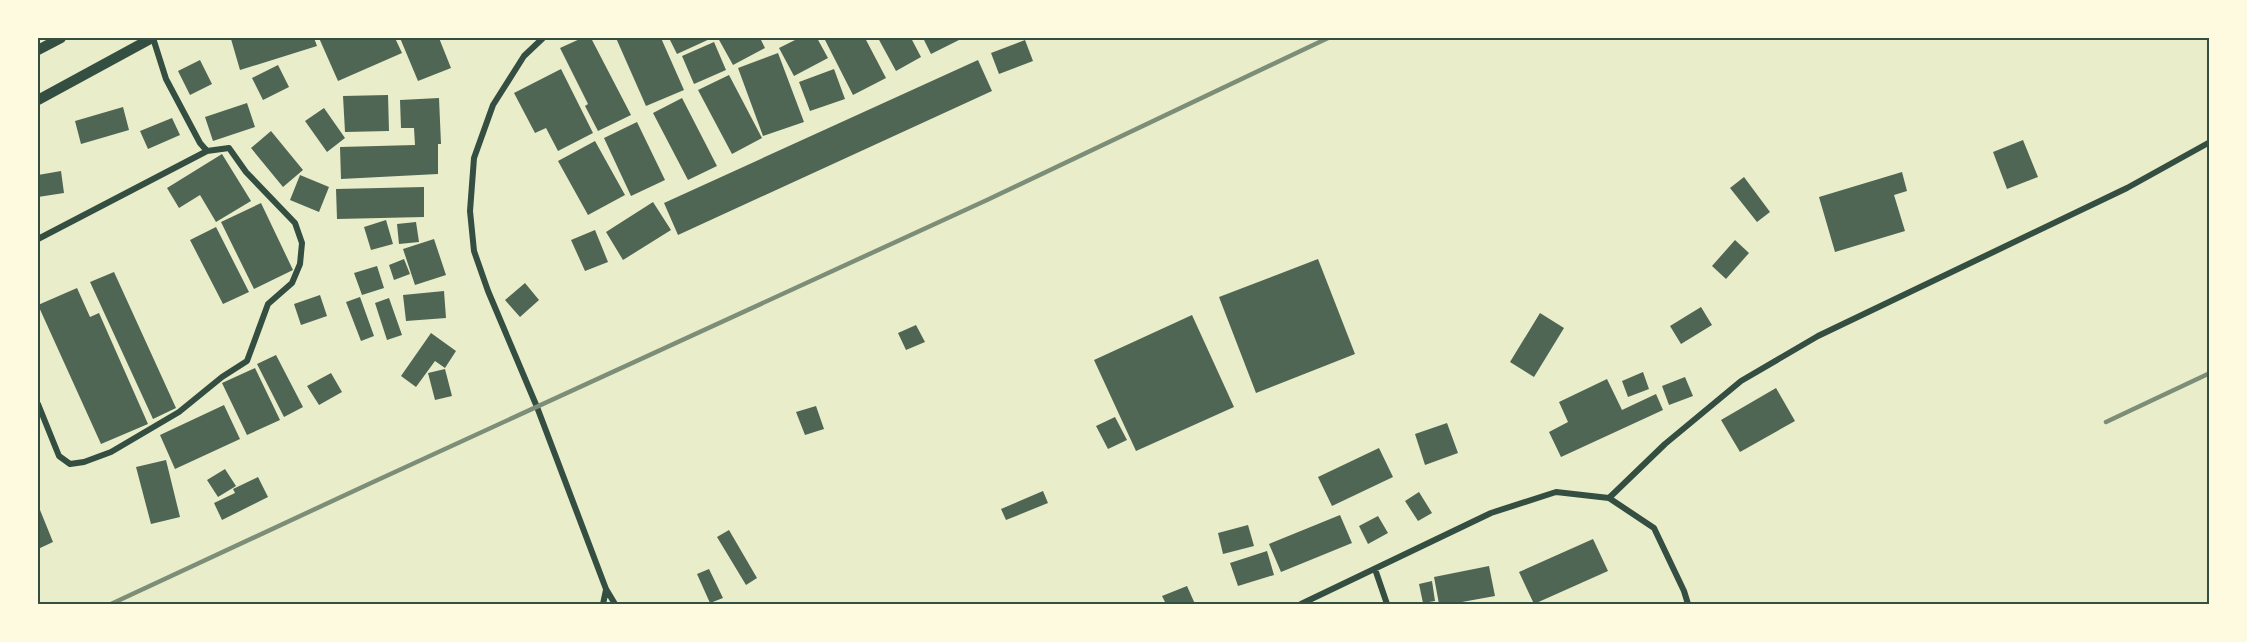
<svg xmlns="http://www.w3.org/2000/svg" width="2247" height="642" font-family="Arial,sans-serif">
  <style>
    .building { fill: #4f6655 }
    .lines { fill: none; stroke-linecap: round; stroke-linejoin: round }
    .minor { stroke: #344e41; stroke-width: 6 }
    .tertiary { stroke: #344e41; stroke-width: 10 }
    .rail { stroke: #7c8e77; stroke-width: 4.5 }
    .neatline { fill: none; stroke: #344e41; stroke-width: 2 }
  </style>
  <rect width="100%" height="100%" fill="#e9edc9"/>
  <!-- building -->
  <path class="building" d="M 235,38 L 314,38 L 317,46 L 240,70 L 231,39 Z
    M 319,38 L 395,38 L 402,53 L 338,81 Z
    M 400,38 L 439,38 L 451,68 L 418,81 Z
    M 582,38 L 591,38 L 631,115 L 598,131 L 585,106 L 588,104 L 560,48 Z
    M 616,38 L 661,38 L 684,90 L 646,106 Z
    M 669,38 L 712,38 L 677,54 Z
    M 718,38 L 760,38 L 765,48 L 733,65 Z
    M 799,38 L 817,38 L 828,58 L 794,76 L 779,48 Z
    M 824,38 L 865,38 L 886,78 L 853,95 Z
    M 878,38 L 911,38 L 921,57 L 896,71 Z
    M 923,38 L 963,38 L 931,54 Z
    M 1025,40 L 1033,61 L 999,74 L 991,53 Z
    M 714,42 L 726,70 L 694,84 L 682,56 Z
    M 778,53 L 804,122 L 763,136 L 738,68 Z
    M 200,60 L 212,84 L 190,95 L 178,71 Z
    M 978,60 L 992,91 L 678,235 L 664,203 Z
    M 278,65 L 289,87 L 263,100 L 252,78 Z
    M 561,69 L 593,133 L 558,151 L 546,128 L 535,133 L 514,93 Z
    M 834,69 L 845,99 L 810,111 L 799,82 Z
    M 729,75 L 762,138 L 732,154 L 698,90 Z
    M 388,95 L 389,131 L 345,132 L 343,96 Z
    M 439,98 L 441,144 L 438,144 L 438,174 L 341,179 L 340,147 L 415,145 L 414,128 L 401,128 L 400,100 Z
    M 682,98 L 717,166 L 688,180 L 653,113 Z
    M 247,103 L 255,127 L 213,141 L 205,117 Z
    M 123,107 L 129,130 L 81,144 L 75,121 Z
    M 324,108 L 345,138 L 327,152 L 305,121 Z
    M 172,118 L 180,135 L 148,149 L 140,131 Z
    M 637,122 L 665,180 L 631,196 L 604,138 Z
    M 271,131 L 303,170 L 283,187 L 251,148 Z
    M 2023,140 L 2038,177 L 2007,189 L 1993,152 Z
    M 595,141 L 625,195 L 588,215 L 558,161 Z
    M 222,154 L 251,201 L 216,222 L 200,195 L 179,208 L 167,188 Z
    M 61,171 L 64,193 L 38,197 L 38,175 Z
    M 1902,172 L 1907,191 L 1894,195 L 1905,231 L 1835,252 L 1819,197 Z
    M 300,175 L 329,187 L 319,212 L 290,200 Z
    M 1744,177 L 1770,212 L 1757,222 L 1730,188 Z
    M 424,187 L 424,217 L 337,219 L 336,189 Z
    M 653,202 L 671,230 L 623,260 L 606,232 Z
    M 261,203 L 293,270 L 254,289 L 221,222 Z
    M 386,220 L 393,244 L 371,250 L 364,227 Z
    M 416,222 L 419,242 L 399,244 L 397,224 Z
    M 216,227 L 249,292 L 223,304 L 190,240 Z
    M 595,230 L 608,262 L 585,271 L 571,240 Z
    M 434,239 L 446,275 L 415,285 L 403,249 Z
    M 1735,240 L 1749,253 L 1726,279 L 1712,266 Z
    M 404,259 L 410,274 L 394,280 L 389,265 Z
    M 1318,259 L 1355,354 L 1256,393 L 1219,297 Z
    M 377,266 L 384,288 L 362,295 L 354,273 Z
    M 114,272 L 176,408 L 153,419 L 90,282 Z
    M 525,283 L 539,300 L 520,317 L 505,300 Z
    M 77,288 L 90,317 L 99,313 L 148,424 L 101,444 L 38,305 Z
    M 444,291 L 446,318 L 406,321 L 403,295 Z
    M 320,295 L 327,316 L 301,325 L 294,304 Z
    M 360,297 L 374,336 L 361,341 L 346,302 Z
    M 389,298 L 402,335 L 387,340 L 375,303 Z
    M 1701,307 L 1712,325 L 1681,344 L 1670,326 Z
    M 1540,313 L 1564,328 L 1534,377 L 1510,362 Z
    M 1192,315 L 1234,407 L 1136,451 L 1094,360 Z
    M 916,325 L 925,342 L 906,350 L 898,333 Z
    M 431,333 L 456,351 L 445,368 L 435,361 L 416,387 L 401,376 Z
    M 276,355 L 303,407 L 284,417 L 257,364 Z
    M 255,368 L 280,420 L 247,435 L 222,383 Z
    M 445,369 L 452,396 L 435,400 L 428,373 Z
    M 1643,372 L 1649,389 L 1628,397 L 1622,381 Z
    M 331,373 L 342,392 L 319,405 L 307,386 Z
    M 1685,377 L 1693,396 L 1669,405 L 1662,386 Z
    M 1607,379 L 1622,410 L 1656,394 L 1663,410 L 1561,457 L 1549,432 L 1568,422 L 1559,402 Z
    M 1776,388 L 1795,421 L 1740,452 L 1721,420 Z
    M 224,405 L 240,439 L 175,469 L 160,435 Z
    M 816,406 L 824,429 L 805,435 L 796,412 Z
    M 1115,417 L 1127,440 L 1108,449 L 1096,426 Z
    M 1447,423 L 1458,453 L 1425,465 L 1415,434 Z
    M 1379,448 L 1393,477 L 1332,506 L 1318,477 Z
    M 166,460 L 180,517 L 151,524 L 136,467 Z
    M 225,469 L 236,486 L 218,497 L 207,480 Z
    M 258,477 L 268,497 L 222,520 L 214,503 L 235,493 L 233,489 Z
    M 1043,491 L 1048,503 L 1006,520 L 1001,509 Z
    M 1419,492 L 1432,513 L 1418,521 L 1405,501 Z
    M 38,505 L 53,542 L 38,549 Z
    M 1340,515 L 1352,543 L 1281,572 L 1269,544 Z
    M 1378,516 L 1388,533 L 1368,544 L 1359,526 Z
    M 1248,525 L 1254,546 L 1223,554 L 1218,533 Z
    M 729,530 L 757,578 L 746,585 L 717,537 Z
    M 1593,539 L 1608,571 L 1534,604 L 1519,572 Z
    M 1267,551 L 1274,575 L 1238,586 L 1230,563 Z
    M 1489,566 L 1495,596 L 1451,604 L 1439,604 L 1434,577 Z
    M 709,569 L 723,598 L 710,603 L 697,574 Z
    M 1432,581 L 1435,601 L 1423,603 L 1419,584 Z
    M 1187,586 L 1195,604 L 1166,604 L 1162,596 Z"/>
  <g class="lines">
    <!-- minor -->
    <path class="minor" d="M 543,38 L 524,56 L 493,105 L 474,158 L 470,211 L 474,251 L 488,291 L 537,407 L 606,589 L 615,604
      M 38,239 L 207,151
      M 38,404 L 59,456 L 70,464 L 84,462 L 111,452 L 179,412 L 222,377 L 247,361 L 268,304 L 292,283 L 300,264 L 302,243 L 295,223 L 246,172 L 229,148 L 207,151 L 200,143 L 166,79 L 153,38
      M 1609,498 L 1665,444 L 1741,381 L 1818,336 L 2127,188 L 2210,142
      M 1375,569 L 1387,604
      M 603,604 L 606,590
      M 1301,604 L 1491,513 L 1556,492 L 1609,498 L 1654,528 L 1684,591 L 1688,604"/>
    <!-- tertiary -->
    <path class="tertiary" d="M 38,50 L 61,38
      M 38,100 L 152,38"/>
    <!-- rail -->
    <path class="rail" d="M 2106,422 L 2210,373
      M 111,604 L 371,483 L 987,200 L 1328,38"/>
  </g>
  <!-- border -->
  <rect width="2247" height="642" fill="none" stroke="#fefae0" stroke-width="78"/>
  <rect x="39" y="39" width="2169" height="564" class="neatline"/>
</svg>
